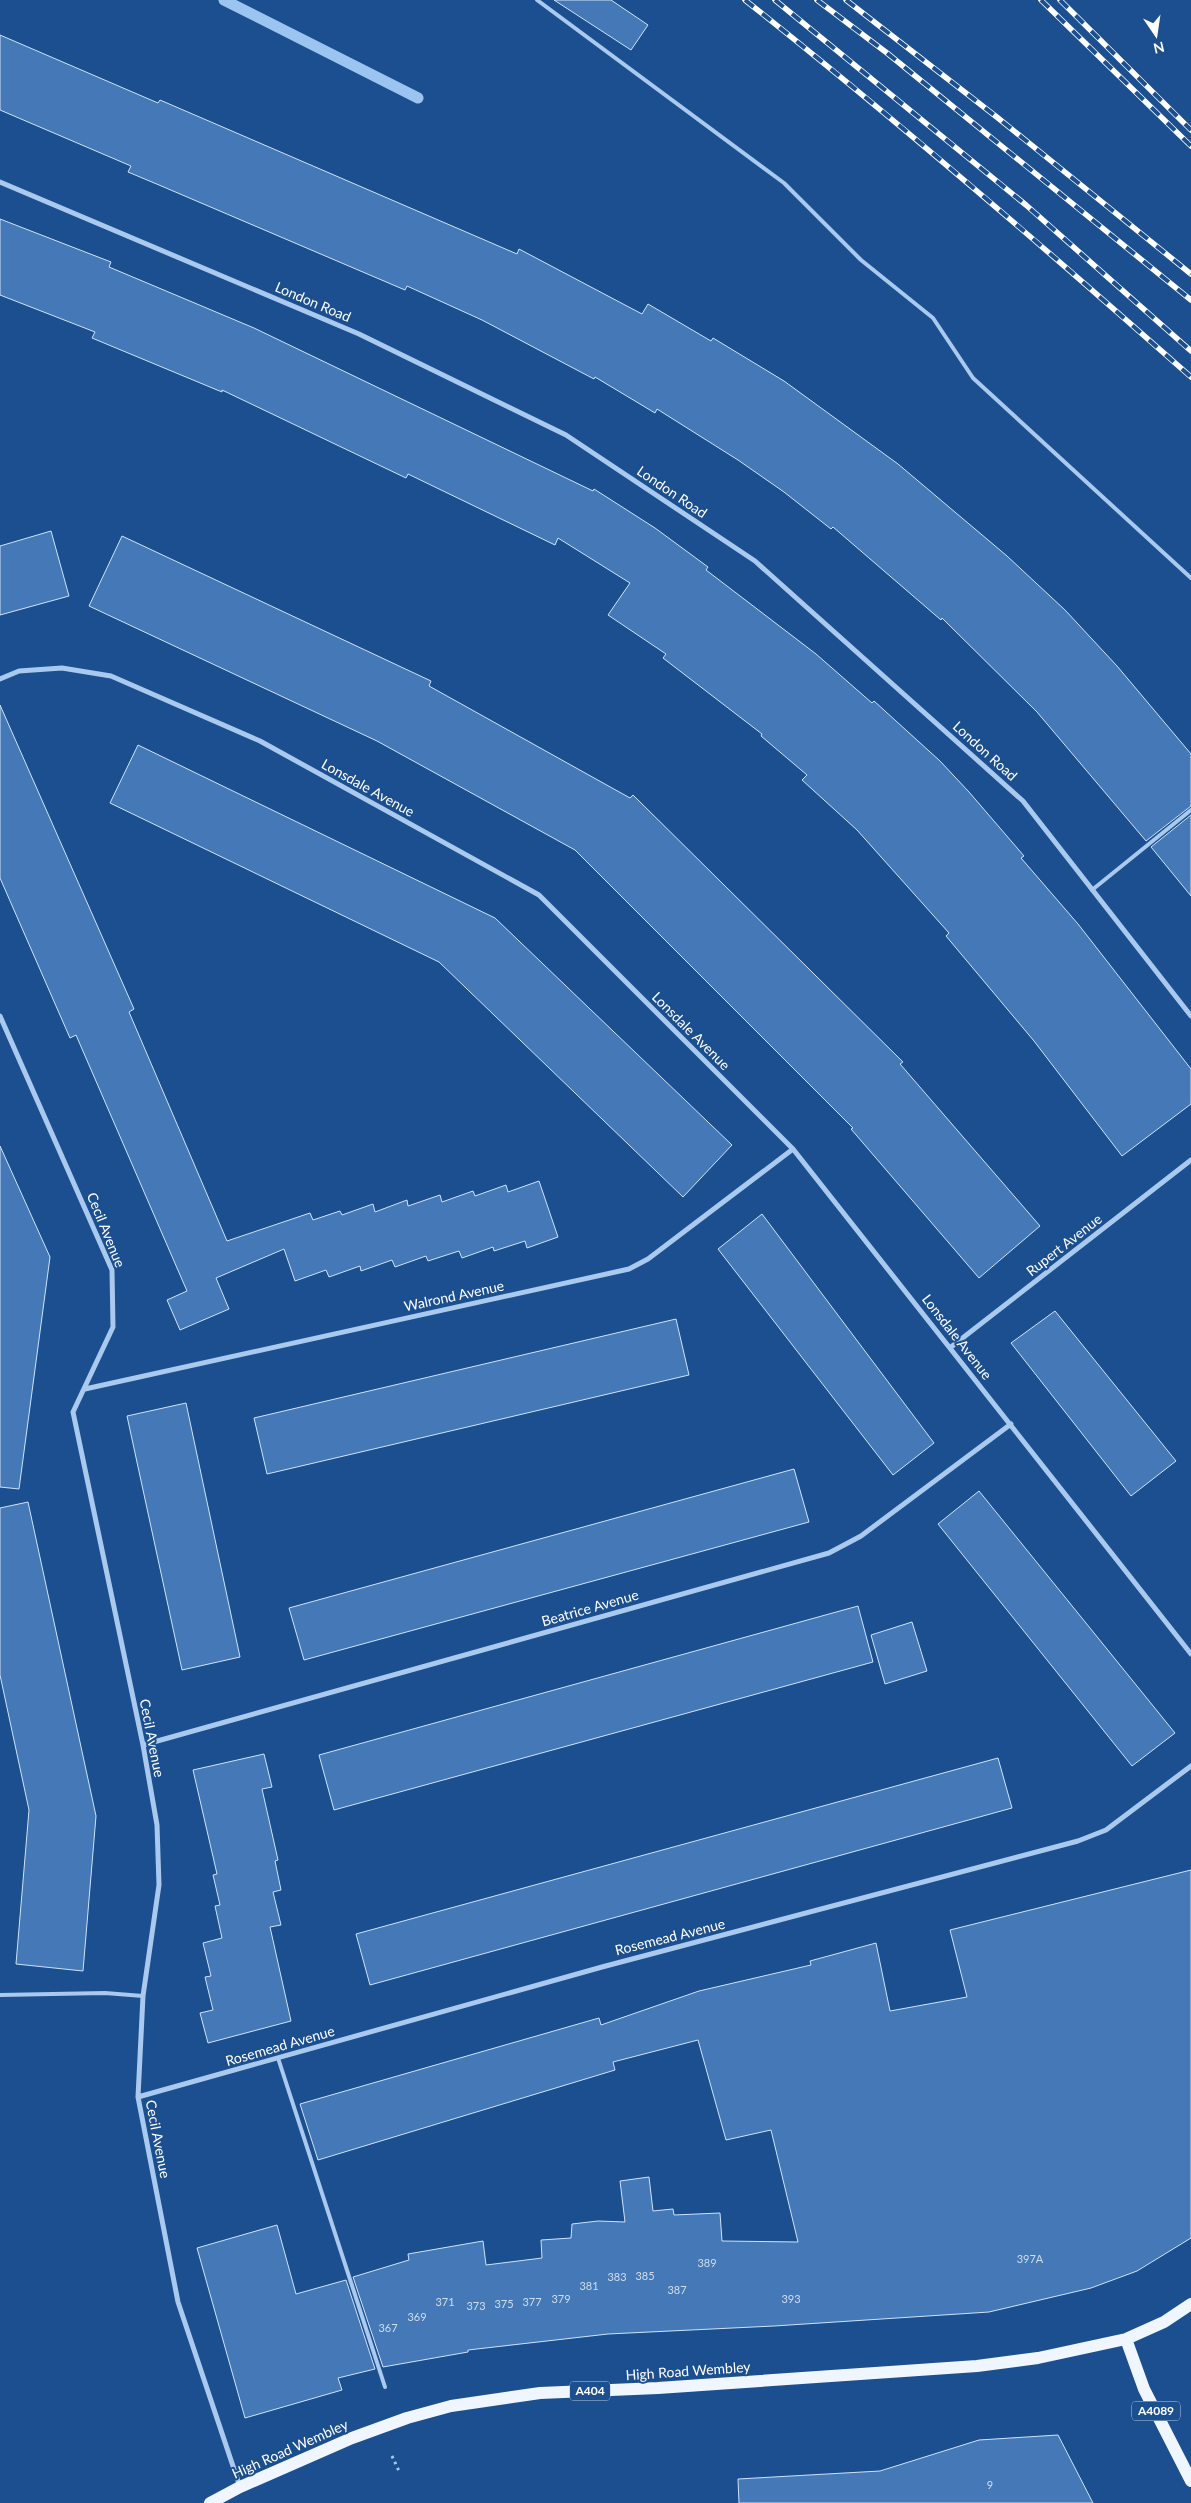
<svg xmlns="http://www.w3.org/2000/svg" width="1191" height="2503" font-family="Lato,sans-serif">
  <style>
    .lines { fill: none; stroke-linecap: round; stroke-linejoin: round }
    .stream { stroke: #9cc4f0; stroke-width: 11 }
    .building { fill: #4478b7; stroke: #cfe3fa }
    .path { stroke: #a9c9ee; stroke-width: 3; stroke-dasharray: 2.5 4; stroke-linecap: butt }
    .service { stroke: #a9c9ee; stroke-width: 4 }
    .minor { stroke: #a9c9ee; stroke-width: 5 }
    .primary { stroke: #f0f6ff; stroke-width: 12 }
    .rail-casing { stroke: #fff; stroke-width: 5.5 }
    .rail { stroke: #1b4f8f; stroke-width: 4; stroke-dasharray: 11; stroke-linecap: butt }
    .labels { text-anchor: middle; stroke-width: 4; stroke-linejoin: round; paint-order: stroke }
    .number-label { font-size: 11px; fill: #d0dded }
    .shield { fill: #1b4f8f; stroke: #bbcadd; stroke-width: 1 }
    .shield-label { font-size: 12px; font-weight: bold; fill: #fff }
    .street-label { font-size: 14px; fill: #fff; stroke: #1b4f8f }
  </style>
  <rect width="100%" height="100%" fill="#1b4f8f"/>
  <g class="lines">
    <!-- stream -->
    <path class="stream" d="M 224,0 L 418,98"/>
  </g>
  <!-- building -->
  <path class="building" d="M 554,0 L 611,0 L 648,25 L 631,50 Z
    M 0,35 L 158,103 L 160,100 L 517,254 L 519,249 L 642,314 L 648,304 L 711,341 L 713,338 L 784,381 L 898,464 L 1007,556 L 1065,610 L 1117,666 L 1191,754 L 1191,806 L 1146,841 L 1037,712 L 942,618 L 941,620 L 833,527 L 831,529 L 784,492 L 738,460 L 657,409 L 655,413 L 595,377 L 594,379 L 482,320 L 407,286 L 405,290 L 159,185 L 128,172 L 131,166 L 0,110 Z
    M 0,219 L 111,262 L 109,267 L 254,328 L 593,491 L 594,489 L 655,528 L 708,567 L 706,570 L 816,654 L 872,703 L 874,701 L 940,761 L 969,792 L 1024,856 L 1021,858 L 1078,924 L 1191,1069 L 1191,1104 L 1122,1156 L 1034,1041 L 946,936 L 949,933 L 857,830 L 802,780 L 807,775 L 761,736 L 762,734 L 663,658 L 666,654 L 608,615 L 630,583 L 558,538 L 555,545 L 408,474 L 406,478 L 222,390 L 222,392 L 92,338 L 95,332 L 0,295 Z
    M 51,531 L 69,596 L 0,615 L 0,546 Z
    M 122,536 L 431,681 L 429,686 L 630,798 L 633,795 L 903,1062 L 900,1064 L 1040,1226 L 979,1278 L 851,1129 L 853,1128 L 575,850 L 377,741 L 89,606 Z
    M 0,705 L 134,1009 L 129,1012 L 227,1241 L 310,1213 L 313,1220 L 340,1211 L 342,1215 L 373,1204 L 375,1212 L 407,1200 L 408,1206 L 440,1195 L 442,1202 L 473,1191 L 475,1196 L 506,1185 L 508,1192 L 539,1181 L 558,1237 L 527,1248 L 525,1241 L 494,1251 L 493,1247 L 462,1258 L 459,1251 L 428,1261 L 426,1256 L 395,1267 L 392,1260 L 361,1271 L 360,1266 L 329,1277 L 326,1270 L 295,1281 L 284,1249 L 216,1278 L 229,1309 L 180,1330 L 167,1300 L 187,1291 L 76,1035 L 70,1038 L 0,878 Z
    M 138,745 L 495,918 L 732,1145 L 683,1197 L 439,962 L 110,803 Z
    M 1191,815 L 1191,896 L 1151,847 Z
    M 0,1146 L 50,1257 L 19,1489 L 0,1487 Z
    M 762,1214 L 934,1443 L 893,1475 L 718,1249 Z
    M 1055,1311 L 1176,1461 L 1131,1496 L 1011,1343 Z
    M 676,1319 L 689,1375 L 267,1474 L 254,1418 Z
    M 186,1403 L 240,1657 L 182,1670 L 127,1416 Z
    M 794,1469 L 809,1522 L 304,1660 L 289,1608 Z
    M 979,1491 L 1175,1733 L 1132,1766 L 938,1524 Z
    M 28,1502 L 96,1816 L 83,1971 L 16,1964 L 29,1810 L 0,1675 L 0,1508 Z
    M 858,1606 L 873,1662 L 334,1810 L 319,1755 Z
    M 912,1622 L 927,1671 L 885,1684 L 871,1635 Z
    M 264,1754 L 272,1787 L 262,1789 L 278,1860 L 275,1861 L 281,1890 L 273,1892 L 281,1925 L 270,1927 L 291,2021 L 208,2043 L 200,2013 L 213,2010 L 205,1977 L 211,1976 L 203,1943 L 222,1938 L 215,1906 L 220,1905 L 213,1875 L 217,1874 L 193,1770 Z
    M 998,1758 L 1012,1808 L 370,1985 L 356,1934 Z
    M 1191,1870 L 1191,2238 L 1137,2271 L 1091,2288 L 989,2312 L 774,2326 L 608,2334 L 468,2350 L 468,2352 L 383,2367 L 353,2277 L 409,2260 L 408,2254 L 483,2241 L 486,2265 L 542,2258 L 541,2240 L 571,2238 L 572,2224 L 598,2221 L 625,2222 L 620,2181 L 649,2177 L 653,2211 L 673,2209 L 674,2215 L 720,2213 L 722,2241 L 798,2242 L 771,2130 L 726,2140 L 698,2040 L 613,2062 L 615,2070 L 318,2160 L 300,2104 L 599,2018 L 601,2025 L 699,1991 L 811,1965 L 810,1961 L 876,1943 L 890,2011 L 967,1997 L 950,1930 Z
    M 277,2225 L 296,2294 L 346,2280 L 375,2369 L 338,2378 L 342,2390 L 245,2418 L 197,2248 Z
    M 1058,2435 L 1093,2503 L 739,2503 L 738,2479 L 880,2471 L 979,2440 Z"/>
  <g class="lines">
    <!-- path -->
    <path class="path" d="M 392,2456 L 399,2471"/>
    <!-- service -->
    <path class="service" d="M 537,0 L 784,183 L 861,260 L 933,318 L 973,378 L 1191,578
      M 1092,890 L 1191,810
      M 0,1995 L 105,1993 L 143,1996
      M 278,2058 L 385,2387"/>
    <!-- minor -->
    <path class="minor" d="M 0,182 L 359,334 L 566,435 L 755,561 L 1023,801 L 1191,1016
      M 0,679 L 19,671 L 62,668 L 111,676 L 260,741 L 539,895 L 793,1149 L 1191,1654
      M 0,1016 L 112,1270 L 113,1327 L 73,1412 L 143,1745 L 157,1825 L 159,1885 L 143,1996 L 138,2097 L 178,2302 L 240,2487
      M 951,1347 L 1191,1160
      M 85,1389 L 629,1269 L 648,1259 L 793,1149
      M 143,1745 L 829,1553 L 861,1536 L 1011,1424
      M 138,2097 L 602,1967 L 1078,1841 L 1106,1830 L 1191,1766"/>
    <!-- primary -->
    <path class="primary" d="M 1126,2339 L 1144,2389 L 1191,2481
      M 210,2503 L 240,2487 L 352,2438 L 407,2418 L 451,2406 L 540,2393 L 658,2388 L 977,2366 L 1038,2358 L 1126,2339 L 1164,2322 L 1191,2304"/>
    <defs>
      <path id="rail" d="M 745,0 C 898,121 1045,248 1191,377
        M 775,0 L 1026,205 L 1191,351
        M 817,0 L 887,53 L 1191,300
        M 846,0 L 998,118 L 1191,274
        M 1041,0 L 1191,146
        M 1060,0 L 1191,130"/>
    </defs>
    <!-- rail casing -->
    <use href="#rail" class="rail-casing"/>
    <!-- rail -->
    <use href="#rail" class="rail"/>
  </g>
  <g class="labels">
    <!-- number labels -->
    <g class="number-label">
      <text x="1030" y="2263">397A</text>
      <text x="707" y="2267">389</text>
      <text x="645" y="2280">385</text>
      <text x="617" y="2281">383</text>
      <text x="589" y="2290">381</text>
      <text x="677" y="2294">387</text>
      <text x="561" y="2303">379</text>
      <text x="791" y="2303">393</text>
      <text x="445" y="2306">371</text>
      <text x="532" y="2306">377</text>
      <text x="504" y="2308">375</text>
      <text x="476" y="2310">373</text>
      <text x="417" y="2321">369</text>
      <text x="388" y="2332">367</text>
      <text x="990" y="2489">9</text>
    </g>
    <!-- shield labels -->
    <g class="shield">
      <rect x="570" y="2381.5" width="40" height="19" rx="4"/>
      <rect x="1132" y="2401.5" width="48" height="19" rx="4"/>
    </g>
    <g class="shield-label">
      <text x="590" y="2395">A404</text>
      <text x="1156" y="2415">A4089</text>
    </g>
    <!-- street labels -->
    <g class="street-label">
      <text transform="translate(313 302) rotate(23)" y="5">London Road</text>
      <text transform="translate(672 492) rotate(34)" y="5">London Road</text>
      <text transform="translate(985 751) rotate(42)" y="5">London Road</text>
      <text transform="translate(368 788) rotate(29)" y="5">Lonsdale Avenue</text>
      <text transform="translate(691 1031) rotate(45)" y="5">Lonsdale Avenue</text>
      <text transform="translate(106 1230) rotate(68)" y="5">Cecil Avenue</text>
      <text transform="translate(1064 1245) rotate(-38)" y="5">Rupert Avenue</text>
      <text transform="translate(454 1296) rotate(-12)" y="5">Walrond Avenue</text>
      <text transform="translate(957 1337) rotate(52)" y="5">Lonsdale Avenue</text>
      <text transform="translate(590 1608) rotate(-16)" y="5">Beatrice Avenue</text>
      <text transform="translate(152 1738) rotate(79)" y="5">Cecil Avenue</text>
      <text transform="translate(670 1937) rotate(-14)" y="5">Rosemead Avenue</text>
      <text transform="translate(280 2046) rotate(-16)" y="5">Rosemead Avenue</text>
      <text transform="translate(158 2139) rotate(79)" y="5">Cecil Avenue</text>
      <text transform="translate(688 2371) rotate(-4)" y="5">High Road Wembley</text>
      <text transform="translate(290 2449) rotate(-24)" y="5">High Road Wembley</text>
    </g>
  </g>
  <!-- north arrow -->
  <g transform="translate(1156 35) rotate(167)" stroke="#1b4f8f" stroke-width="4" paint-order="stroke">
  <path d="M0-4L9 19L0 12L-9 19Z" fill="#ffffff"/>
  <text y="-8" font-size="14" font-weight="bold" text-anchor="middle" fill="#ffffff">N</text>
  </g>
</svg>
